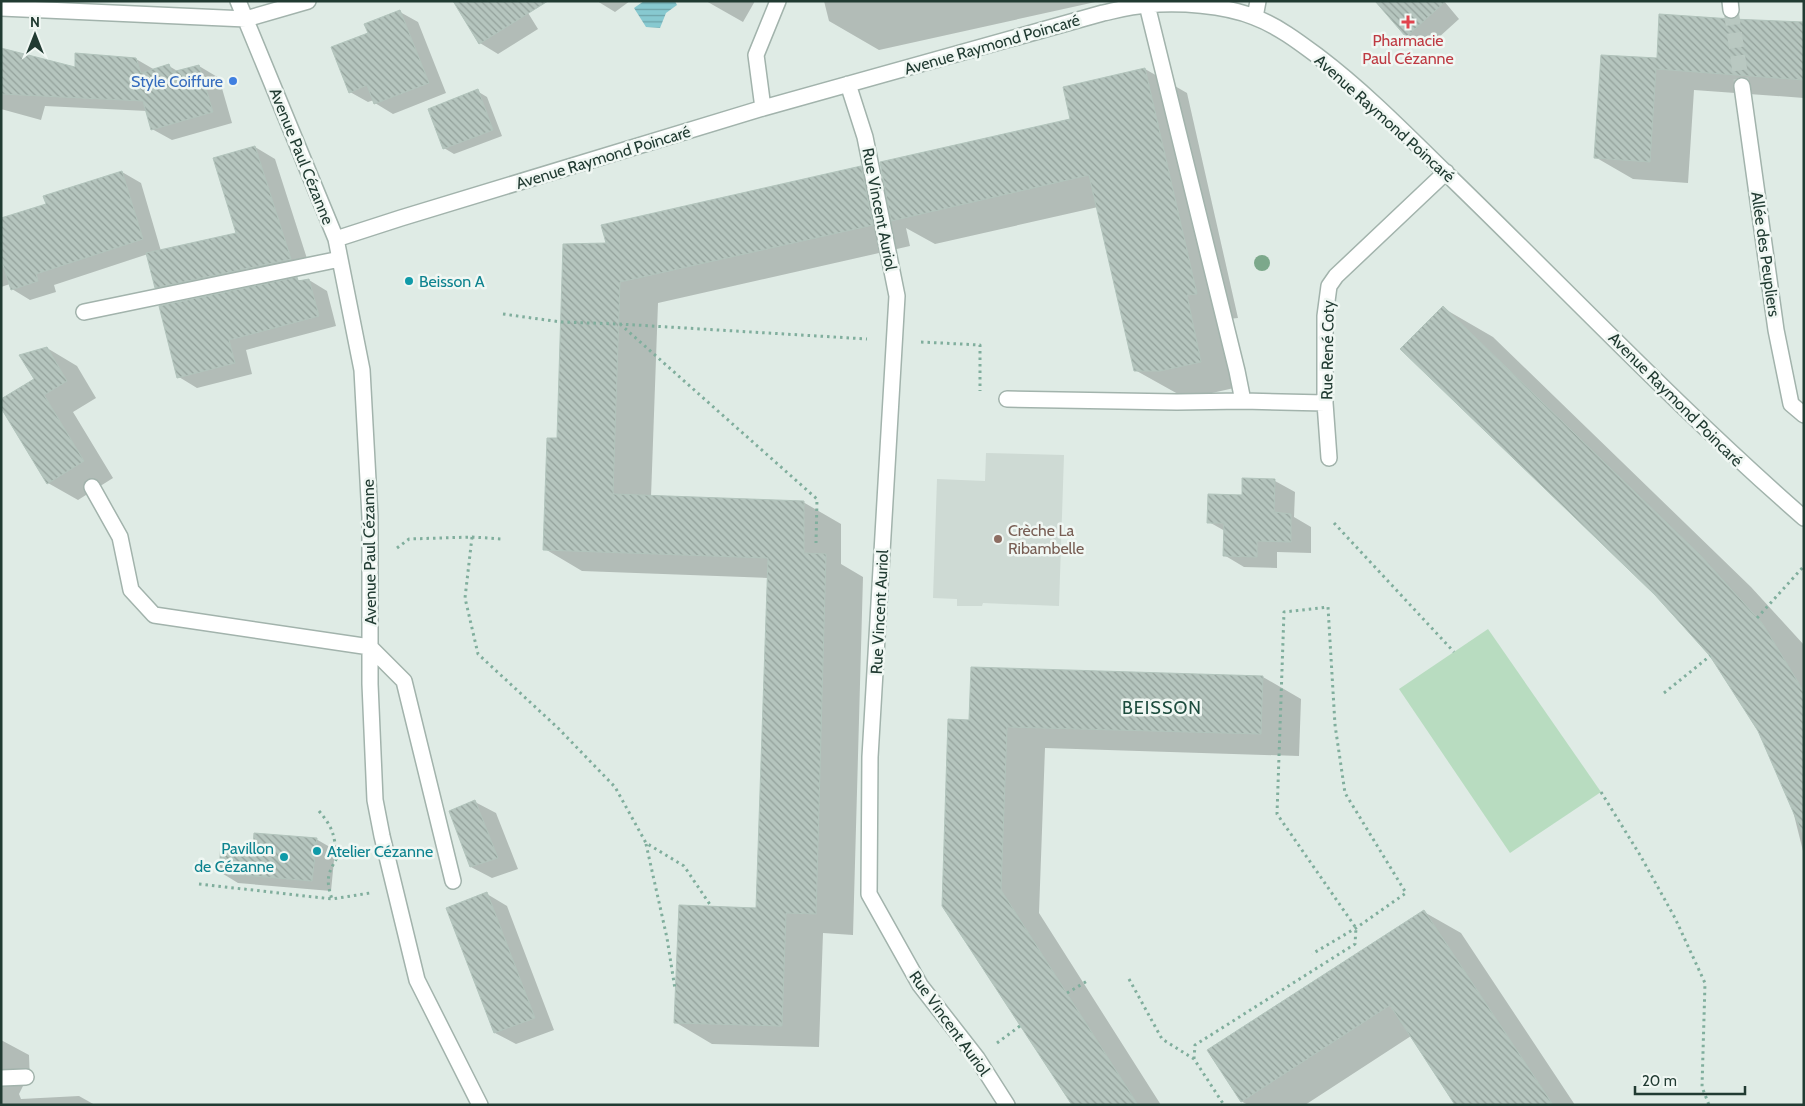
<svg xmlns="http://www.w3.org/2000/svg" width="1805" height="1106" font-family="Cabin,sans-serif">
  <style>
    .built { fill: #cedad4 }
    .pitch { fill: #b8dcc0 }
    .water { fill: url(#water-rules) }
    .shadow { fill: #0003 }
    .building { fill: url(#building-back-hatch); stroke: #b2c4bc }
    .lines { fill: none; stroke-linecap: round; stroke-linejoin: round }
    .minor-tunnel { stroke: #b9c8c1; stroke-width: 15; stroke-dasharray: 15 8; stroke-linecap: butt }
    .minor-casing { stroke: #a2b3ac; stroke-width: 18 }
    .path { stroke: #80ae9d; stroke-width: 3; stroke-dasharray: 2.5 4; stroke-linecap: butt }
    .minor { stroke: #fff; stroke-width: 15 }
    .tree { fill: #7ca88b }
    .health-dot { fill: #e0444e; stroke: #f0f7f3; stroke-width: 2 }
    .shop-dot { fill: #3f7fe0; stroke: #f0f7f3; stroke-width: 2 }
    .culture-dot { fill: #0f9aa8; stroke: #f0f7f3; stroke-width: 2 }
    .education-dot { fill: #8d6e63; stroke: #f0f7f3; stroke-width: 2 }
    .labels { text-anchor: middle; stroke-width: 5; stroke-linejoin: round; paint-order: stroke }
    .health-label { font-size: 16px; fill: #be3a42; stroke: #f0f7f3 }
    .street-label { font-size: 16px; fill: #213b32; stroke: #f0f7f3 }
    .shop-label { font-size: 16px; fill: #366cbe; stroke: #f0f7f3; text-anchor: end }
    .culture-label { font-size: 16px; fill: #0d838f; stroke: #f0f7f3; text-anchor: start }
    .education-label { font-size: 16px; fill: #785e54; stroke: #f0f7f3; text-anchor: start }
    .neighbourhood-label { font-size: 18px; letter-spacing: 1px; fill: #1d4c3e; stroke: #f0f7f3 }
  </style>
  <defs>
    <pattern id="water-rules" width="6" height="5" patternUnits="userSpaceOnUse" patternTransform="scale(1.25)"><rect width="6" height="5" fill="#87c9d0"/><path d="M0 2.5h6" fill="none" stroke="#6ea4a9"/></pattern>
    <pattern id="building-back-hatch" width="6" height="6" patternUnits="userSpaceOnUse" patternTransform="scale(1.25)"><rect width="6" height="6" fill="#b5c5be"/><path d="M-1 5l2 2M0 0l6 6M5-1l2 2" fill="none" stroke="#93a19b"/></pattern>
  </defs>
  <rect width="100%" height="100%" fill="#dfebe5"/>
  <!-- built -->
  <path class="built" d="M 986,453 L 1064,455 L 1059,606 L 983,603 L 982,606 L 957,606 L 957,599 L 933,598 L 937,479 L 985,481 Z"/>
  <!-- pitch -->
  <path class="pitch" d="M 1488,629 L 1601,792 L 1510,853 L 1399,689 Z"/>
  <!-- water -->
  <path class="water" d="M 644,1 L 675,1 L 677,5 L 666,13 L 660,28 L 646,27 L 634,8 Z"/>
  <!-- shadow -->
  <path class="shadow" d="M 597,1 L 630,1 L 615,12 Z
    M 706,1 L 755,1 L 743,22 Z
    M 824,1 L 1100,1 L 879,50 L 829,21 Z
    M 1444,1 L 1459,19 L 1427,48 L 1407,36 Z
    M 525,8 L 538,29 L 498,54 L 480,43 Z
    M 400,12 L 418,22 L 446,93 L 393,114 L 375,103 L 374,100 L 368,102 L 350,92 L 370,34 Z
    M 1804,24 L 1804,98 L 1694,90 L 1688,183 L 1633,179 L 1595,157 L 1658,60 Z
    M 1,49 L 76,69 L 136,59 L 155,70 L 169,66 L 179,72 L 199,66 L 219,78 L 232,123 L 172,140 L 152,129 L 147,111 L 45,106 L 41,120 L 1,109 Z
    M 1145,69 L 1187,93 L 1238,318 L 1228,319 L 1243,386 L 1203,395 L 1178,394 L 1135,370 L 1098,207 L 935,244 L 906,228 L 910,246 L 658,303 L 651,497 L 803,502 L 841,524 L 841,564 L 863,577 L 853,935 L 823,933 L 819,1047 L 712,1044 L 675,1022 L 758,909 L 768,578 L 582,571 L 545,549 L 558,439 L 607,244 L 861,167 L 885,181 L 1072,120 Z
    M 477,91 L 487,97 L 502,136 L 454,154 L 444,148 Z
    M 255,147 L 275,159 L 311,271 L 176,299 L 156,287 L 148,254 L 54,285 L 56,292 L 30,300 L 12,289 L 10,284 L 1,287 L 1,219 L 47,205 L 122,172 L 141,183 L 161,251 L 238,234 Z
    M 297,279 L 302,282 L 309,280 L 327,291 L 336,326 L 246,350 L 252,374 L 197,388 L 179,377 Z
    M 1443,308 L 1493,337 L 1751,587 L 1804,645 L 1804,855 L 1792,807 L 1759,730 L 1711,655 Z
    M 47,348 L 77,366 L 96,398 L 73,412 L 113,478 L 78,500 L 48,483 L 36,380 Z
    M 1275,481 L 1295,492 L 1294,517 L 1311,527 L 1311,553 L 1277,552 L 1277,568 L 1244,567 L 1224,555 L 1225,531 L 1209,522 L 1243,497 Z
    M 1263,677 L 1301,699 L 1299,756 L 1045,748 L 1039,913 L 1161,1105 L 1074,1105 L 944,906 L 970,721 Z
    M 475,802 L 496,813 L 518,869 L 492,878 L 471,867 L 450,811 Z
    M 316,839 L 335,850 L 331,891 L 238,883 L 220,872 L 254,848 Z
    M 487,894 L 507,906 L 554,1030 L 516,1044 L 495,1033 L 447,909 Z
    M 1424,912 L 1461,933 L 1575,1105 L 1456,1105 L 1411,1036 L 1305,1105 L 1248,1105 L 1241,1101 Z
    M 1,1040 L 29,1055 L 30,1084 L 23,1086 L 19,1094 L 21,1099 L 79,1096 L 95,1105 L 1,1105 Z"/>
  <!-- building -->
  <path class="building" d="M 453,1 L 548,1 L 479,44 Z
    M 1375,1 L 1446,1 L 1406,37 Z
    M 400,10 L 429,83 L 374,104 L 367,85 L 349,93 L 331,47 L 368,33 L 364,24 Z
    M 1659,14 L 1732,19 L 1804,22 L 1804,80 L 1656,69 L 1650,162 L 1594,158 L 1601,55 L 1657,58 Z
    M 1,48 L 75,67 L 75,53 L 136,58 L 141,73 L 169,64 L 172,72 L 199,65 L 213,112 L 151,130 L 143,101 L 1,94 Z
    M 1145,68 L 1197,294 L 1187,295 L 1201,362 L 1160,371 L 1134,371 L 1089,175 L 891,221 L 880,162 L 1070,119 L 1063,87 Z
    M 478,89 L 493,130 L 443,149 L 428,109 Z
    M 255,146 L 291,259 L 155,288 L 146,253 L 236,233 L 213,158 Z
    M 861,166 L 873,225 L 620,282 L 613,494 L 804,501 L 804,553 L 826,554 L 816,914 L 786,913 L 782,1026 L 674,1023 L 679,905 L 756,908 L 768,558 L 543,550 L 547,438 L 557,438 L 563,244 L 606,243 L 601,225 Z
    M 122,171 L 143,239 L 36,274 L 38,281 L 11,290 L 1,259 L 1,218 L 46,204 L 43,196 Z
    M 297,277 L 298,281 L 309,279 L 319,316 L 229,340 L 235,363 L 177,378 L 159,306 Z
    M 1443,306 L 1701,556 L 1762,623 L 1804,692 L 1804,837 L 1758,731 L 1710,656 L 1655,595 L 1400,349 Z
    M 47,347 L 67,381 L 44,395 L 84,461 L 47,484 L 1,408 L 1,399 L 34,379 L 19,355 Z
    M 1242,478 L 1275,479 L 1274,512 L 1291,514 L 1291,542 L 1257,541 L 1257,557 L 1223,556 L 1224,523 L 1207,523 L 1208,494 L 1242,495 Z
    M 971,667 L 1263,676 L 1261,734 L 1007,727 L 1001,890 L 1138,1105 L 1072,1105 L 942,906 L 948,719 L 969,720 Z
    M 475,800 L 498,858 L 470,867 L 449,811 Z
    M 254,833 L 317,838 L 312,881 L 219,873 L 221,843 L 253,847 Z
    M 487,892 L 535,1018 L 494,1033 L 446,908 Z
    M 1424,910 L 1553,1105 L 1455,1105 L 1390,1005 L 1241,1102 L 1207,1050 Z"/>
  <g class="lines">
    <!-- minor-tunnel -->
    <path class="minor-tunnel" d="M 1731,10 L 1742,86"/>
    <defs>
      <path id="minor" d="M 238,1 L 336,239 L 362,370 L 370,517 L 370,684 L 375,800 L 382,836 L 417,980 L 480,1105
        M 1730,1 L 1731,10
        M 1147,5 L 1237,371 L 1243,401
        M 1,8 L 246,19 L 308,1
        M 1255,17 L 1258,1
        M 848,84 L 865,137 L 897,296 L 870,757 L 869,894 L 920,985 L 977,1058 L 1007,1105
        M 1742,86 L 1776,330 L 1791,404 L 1804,415
        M 763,108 L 756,55 L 778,1
        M 336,239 L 401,218 L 763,108 L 1103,13 C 1117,10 1132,6 1147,5 C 1179,2 1224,5 1254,17 C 1278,26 1299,42 1319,57 C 1365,92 1405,133 1446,173 C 1565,288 1679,409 1804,518
        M 84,312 L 340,259
        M 1007,399 L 1177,402 L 1243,401 L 1325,403
        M 1329,458 L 1325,403 L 1325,316 L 1329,286 L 1336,276 L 1446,172
        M 92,487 L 120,537 L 131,590 L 154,615 L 370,647 L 404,681 L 453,881
        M 1,1078 L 26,1077"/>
    </defs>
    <!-- minor casing -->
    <use href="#minor" class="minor-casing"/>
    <!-- path -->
    <path class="path" d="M 503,314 L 561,322 L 619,324 L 867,339
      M 620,324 L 817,499 L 816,543
      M 921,342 L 980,345 L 980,391
      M 1334,523 L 1454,652
      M 472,537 L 465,598 L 478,654 L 558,728 L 615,787 L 646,843 L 684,866 L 711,906
      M 397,548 L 409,539 L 472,537 L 502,539
      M 1757,618 L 1804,566
      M 1664,693 L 1710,656
      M 1601,792 L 1640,855 L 1675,918 L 1705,983 L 1702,1087 L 1709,1105
      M 319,811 C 334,829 334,835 337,858 C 327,874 326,881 332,899
      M 646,844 L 667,938 L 675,989
      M 199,884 L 332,899 L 370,893
      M 1129,979 L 1162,1039 L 1194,1059 L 1224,1105
      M 1067,993 L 1089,980
      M 997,1043 L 1020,1026
      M 1194,1059 L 1195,1045 L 1355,944 L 1356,928 L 1277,814 L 1284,612 L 1328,607 L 1335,725 L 1345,793 L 1406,893 L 1356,928 L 1312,954"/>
    <!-- minor -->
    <use href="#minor" class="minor"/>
  </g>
  <!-- trees -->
  <circle class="tree" cx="1262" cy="263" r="8"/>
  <!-- markers -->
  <path class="health-dot" d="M1405.5 14.5h5v5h5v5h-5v5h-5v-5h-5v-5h5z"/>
  <circle class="shop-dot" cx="233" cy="81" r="5"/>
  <g class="culture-dot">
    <circle cx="409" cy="281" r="5"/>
    <circle cx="317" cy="851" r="5"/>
    <circle cx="284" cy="857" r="5"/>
  </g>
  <circle class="education-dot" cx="998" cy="539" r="5"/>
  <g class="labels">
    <!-- health labels -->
    <g class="health-label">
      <text x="1408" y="46">Pharmacie<tspan x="1408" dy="18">Paul Cézanne</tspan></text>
    </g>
    <!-- street labels -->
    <g class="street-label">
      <text transform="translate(992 44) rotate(-16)" y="6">Avenue Raymond Poincaré</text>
      <text transform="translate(1385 118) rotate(42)" y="6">Avenue Raymond Poincaré</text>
      <text transform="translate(302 156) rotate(68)" y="6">Avenue Paul Cézanne</text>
      <text transform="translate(603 157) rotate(-17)" y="6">Avenue Raymond Poincaré</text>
      <text transform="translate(880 209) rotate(79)" y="6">Rue Vincent Auriol</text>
      <text transform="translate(1766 254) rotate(82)" y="6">Allée des Peupliers</text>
      <text transform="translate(1327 350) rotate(-89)" y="6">Rue René Coty</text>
      <text transform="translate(1676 399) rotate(45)" y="6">Avenue Raymond Poincaré</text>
      <text transform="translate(369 552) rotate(-91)" y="6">Avenue Paul Cézanne</text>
      <text transform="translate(879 612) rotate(-87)" y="6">Rue Vincent Auriol</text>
      <text transform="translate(950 1023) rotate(54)" y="6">Rue Vincent Auriol</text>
    </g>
    <!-- shop labels -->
    <g class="shop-label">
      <text x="223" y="87">Style Coiffure</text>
    </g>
    <!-- culture labels -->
    <g class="culture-label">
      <text x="419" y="287">Beisson A</text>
      <text x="274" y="854" text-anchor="end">Pavillon<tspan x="274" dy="18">de Cézanne</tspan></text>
      <text x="327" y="857">Atelier Cézanne</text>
    </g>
    <!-- education labels -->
    <g class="education-label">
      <text x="1008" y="536">Crèche La<tspan x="1008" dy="18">Ribambelle</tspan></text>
    </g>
    <!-- neighbourhood labels -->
    <g class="neighbourhood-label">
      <text x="1162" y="714">BEISSON</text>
    </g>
  </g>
  <!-- border -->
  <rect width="1805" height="1106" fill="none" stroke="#213b32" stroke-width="5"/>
  <!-- north arrow -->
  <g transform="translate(35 35)" stroke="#f0f7f3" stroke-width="4" paint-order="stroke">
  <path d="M0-4L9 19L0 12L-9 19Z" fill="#213b32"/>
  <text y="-8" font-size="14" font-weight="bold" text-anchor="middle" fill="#213b32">N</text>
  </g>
  <!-- scale -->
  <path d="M1635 1086v8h110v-8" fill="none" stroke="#213b32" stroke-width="2.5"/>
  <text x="1642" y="1086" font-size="15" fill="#213b32" stroke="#f0f7f3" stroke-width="4" paint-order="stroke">20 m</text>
</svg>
